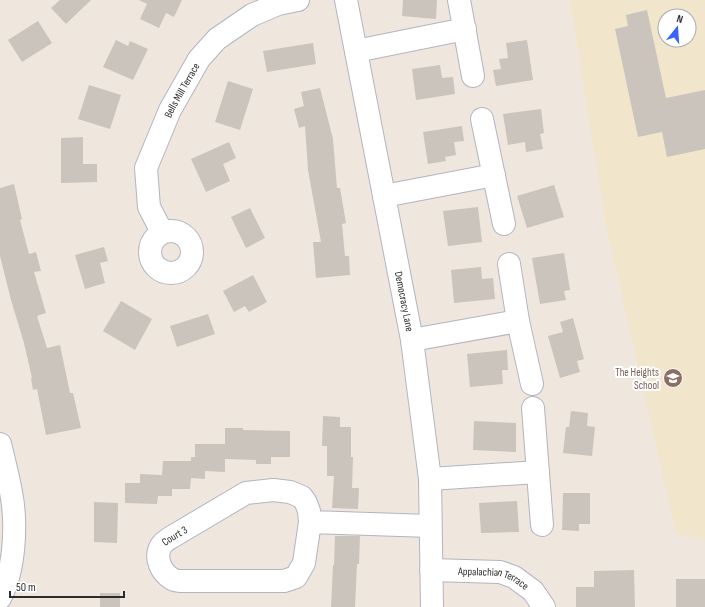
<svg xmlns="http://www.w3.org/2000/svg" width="705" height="607" font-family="'Sofia Sans Condensed',sans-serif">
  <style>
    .education { fill: #f1e5cc; fill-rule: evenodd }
    .building { fill: #cac4bd }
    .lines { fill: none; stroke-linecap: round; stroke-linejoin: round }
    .minor-casing { stroke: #b2b4c1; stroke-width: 24 }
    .minor { stroke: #fff; stroke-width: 22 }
    .labels { text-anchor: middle; stroke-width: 4; stroke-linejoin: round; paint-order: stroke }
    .street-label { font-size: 11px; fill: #2c2c2c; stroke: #fff }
    .education-label { font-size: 11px; fill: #785e54; stroke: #fff; text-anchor: end }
  </style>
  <rect width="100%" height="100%" fill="#efe7de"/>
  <!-- education -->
  <path class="education" d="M 570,0 L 705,0 L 705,540 L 676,534 L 605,221 ZM 665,16 L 689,16 L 689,40 L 665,40 Z"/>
  <!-- building -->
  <path class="building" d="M 60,0 L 91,0 L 66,24 L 51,8 Z
    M 139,0 L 182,0 L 174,17 L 166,13 L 159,28 L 140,19 L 147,4 Z
    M 403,0 L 437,0 L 436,19 L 402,16 Z
    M 647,10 L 666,98 L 705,90 L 705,149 L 667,157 L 662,132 L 638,137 L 615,29 L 628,26 L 626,15 Z
    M 38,21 L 52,43 L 22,62 L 8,40 Z
    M 116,40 L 128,46 L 130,41 L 148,49 L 133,80 L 103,67 Z
    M 527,40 L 533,80 L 496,86 L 493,70 L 501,69 L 499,59 L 508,58 L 506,43 Z
    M 313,43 L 316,64 L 267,72 L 263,51 Z
    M 440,65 L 442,78 L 453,77 L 455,94 L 416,100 L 412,69 Z
    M 228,81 L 253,89 L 240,130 L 215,122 Z
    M 89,85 L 121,95 L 110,129 L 78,119 Z
    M 320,88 L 333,139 L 337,188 L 340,188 L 346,223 L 342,224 L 345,256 L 349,256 L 350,275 L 316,278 L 313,242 L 321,242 L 308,170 L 305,126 L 299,128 L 294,109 L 304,106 L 301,92 Z
    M 541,109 L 544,133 L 540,134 L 543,149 L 526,152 L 525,142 L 508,145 L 503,114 Z
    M 462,126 L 464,141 L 454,142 L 456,155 L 445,157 L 446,161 L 428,164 L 423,132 Z
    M 83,137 L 83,164 L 97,164 L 97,182 L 61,183 L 61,138 Z
    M 229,142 L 236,158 L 223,164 L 230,181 L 206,192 L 191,159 Z
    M 14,184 L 22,219 L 20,220 L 29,254 L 36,252 L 41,271 L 34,272 L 46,313 L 37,316 L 47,348 L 60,345 L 70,393 L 73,393 L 81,428 L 46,435 L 37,389 L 33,390 L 31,378 L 32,378 L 24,343 L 11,300 L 0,256 L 0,188 Z
    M 554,185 L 564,217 L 527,228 L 517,196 Z
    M 478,207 L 482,242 L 448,246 L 443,211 Z
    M 250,208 L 265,238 L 246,248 L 231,217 Z
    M 104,247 L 108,261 L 100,263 L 105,283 L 85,289 L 75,255 Z
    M 564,253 L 570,290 L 564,291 L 566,300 L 540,304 L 532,258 Z
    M 481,267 L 482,279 L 493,278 L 495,299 L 454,303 L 451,270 Z
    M 253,275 L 267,302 L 249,312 L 245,306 L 234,312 L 223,291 Z
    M 121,301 L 152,319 L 135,350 L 103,331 Z
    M 208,314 L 215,334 L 177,347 L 170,326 Z
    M 573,318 L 584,359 L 577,361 L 580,372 L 560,378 L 548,336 L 563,332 L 560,322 Z
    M 507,350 L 508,370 L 502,370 L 503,384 L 470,387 L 467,354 Z
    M 571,411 L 588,413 L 587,426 L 595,427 L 592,456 L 563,453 L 566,427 L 569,427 Z
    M 323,416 L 340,417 L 340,427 L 351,427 L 351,457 L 353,457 L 352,488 L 359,488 L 358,509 L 332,508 L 334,476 L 327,476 L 327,446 L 322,446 Z
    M 474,421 L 516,423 L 516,452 L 473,450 Z
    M 225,428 L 243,428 L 243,430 L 290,431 L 290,457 L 271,457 L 271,464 L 256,464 L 256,460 L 225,459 L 225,472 L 205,471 L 205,479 L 191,478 L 190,489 L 172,489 L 172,496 L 158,496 L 157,504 L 125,503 L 125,483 L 140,483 L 140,474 L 162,475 L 163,461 L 191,461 L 191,457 L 195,457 L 195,444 L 225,444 Z
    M 563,493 L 590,493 L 590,524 L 579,524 L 579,531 L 562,530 Z
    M 517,501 L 519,532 L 481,533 L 479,503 Z
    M 94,502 L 118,503 L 117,543 L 94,542 Z
    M 335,536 L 360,536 L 359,564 L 357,564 L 355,607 L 331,607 L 333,565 L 334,565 Z
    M 634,570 L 635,607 L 576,607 L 576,587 L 594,587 L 594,571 Z
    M 676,579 L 705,579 L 705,607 L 676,607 Z
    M 100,593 L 120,593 L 120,607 L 100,607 Z"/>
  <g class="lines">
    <defs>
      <g id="minor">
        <path id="s1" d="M 346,0 L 412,340 L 430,479 L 432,607"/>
        <path d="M 459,0 L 473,76"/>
        <path d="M 356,51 L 465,29"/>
        <path d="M 482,119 L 504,224"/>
        <path d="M 384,196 L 494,175"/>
        <circle cx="171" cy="252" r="21"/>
        <path id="s2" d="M 162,232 L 149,207 L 146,168 L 170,110 L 199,59 L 217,39 L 252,15 L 278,4 L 298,0"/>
        <path d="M 509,264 L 518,321 L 532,384"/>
        <path d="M 412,340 L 518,321"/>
        <path d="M 533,408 L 542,525"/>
        <path d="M 0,444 C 4,460 8,476 11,492 C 17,523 15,570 0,598"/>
        <path d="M 430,479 L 538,472"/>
        <path id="s3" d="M 310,522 L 304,563 L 296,577 L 284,581 L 181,581 C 178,581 174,580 172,579 C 161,572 154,558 161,546 C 162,543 167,540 170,538 L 246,493 L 273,490 L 290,492 L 302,497 L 306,503 L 309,511 L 310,522 L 430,526"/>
        <path id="s4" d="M 431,570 L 500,572 L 514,577 L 533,591 L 544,607"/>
      </g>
    </defs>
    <!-- minor casing -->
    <use href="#minor" class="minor-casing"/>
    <!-- minor -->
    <use href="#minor" class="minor"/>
  </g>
  <!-- icons -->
  <defs>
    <symbol id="school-disc" viewBox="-11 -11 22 22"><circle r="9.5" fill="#8d6e63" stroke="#fff"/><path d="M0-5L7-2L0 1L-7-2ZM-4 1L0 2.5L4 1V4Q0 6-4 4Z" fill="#fff"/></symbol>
  </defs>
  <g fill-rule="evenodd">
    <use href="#school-disc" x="662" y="367" width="22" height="22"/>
  </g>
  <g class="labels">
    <!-- street labels -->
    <g class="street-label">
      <text dy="4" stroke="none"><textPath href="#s2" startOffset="153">Bells Mill Terrace</textPath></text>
      <text dy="4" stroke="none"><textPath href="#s1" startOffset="307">Democracy Lane</textPath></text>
      <text dy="4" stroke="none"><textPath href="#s3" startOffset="238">Court 3</textPath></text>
      <text dy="4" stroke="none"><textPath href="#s4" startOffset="64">Appalachian Terrace</textPath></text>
    </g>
    <!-- education labels -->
    <g class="education-label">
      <text x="659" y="376">The Heights<tspan x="659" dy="13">School</tspan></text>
    </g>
  </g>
  <!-- north arrow -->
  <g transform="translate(677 28) rotate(17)"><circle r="19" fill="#ffffff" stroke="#ababab"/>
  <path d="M0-3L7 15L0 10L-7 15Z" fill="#3a62ff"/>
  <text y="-6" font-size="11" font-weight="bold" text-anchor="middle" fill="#2c2c2c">N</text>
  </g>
  <!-- scale -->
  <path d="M10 591v6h114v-6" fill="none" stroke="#2c2c2c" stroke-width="2"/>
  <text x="16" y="591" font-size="12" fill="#2c2c2c" stroke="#ffffff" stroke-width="3" paint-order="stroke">50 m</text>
</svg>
